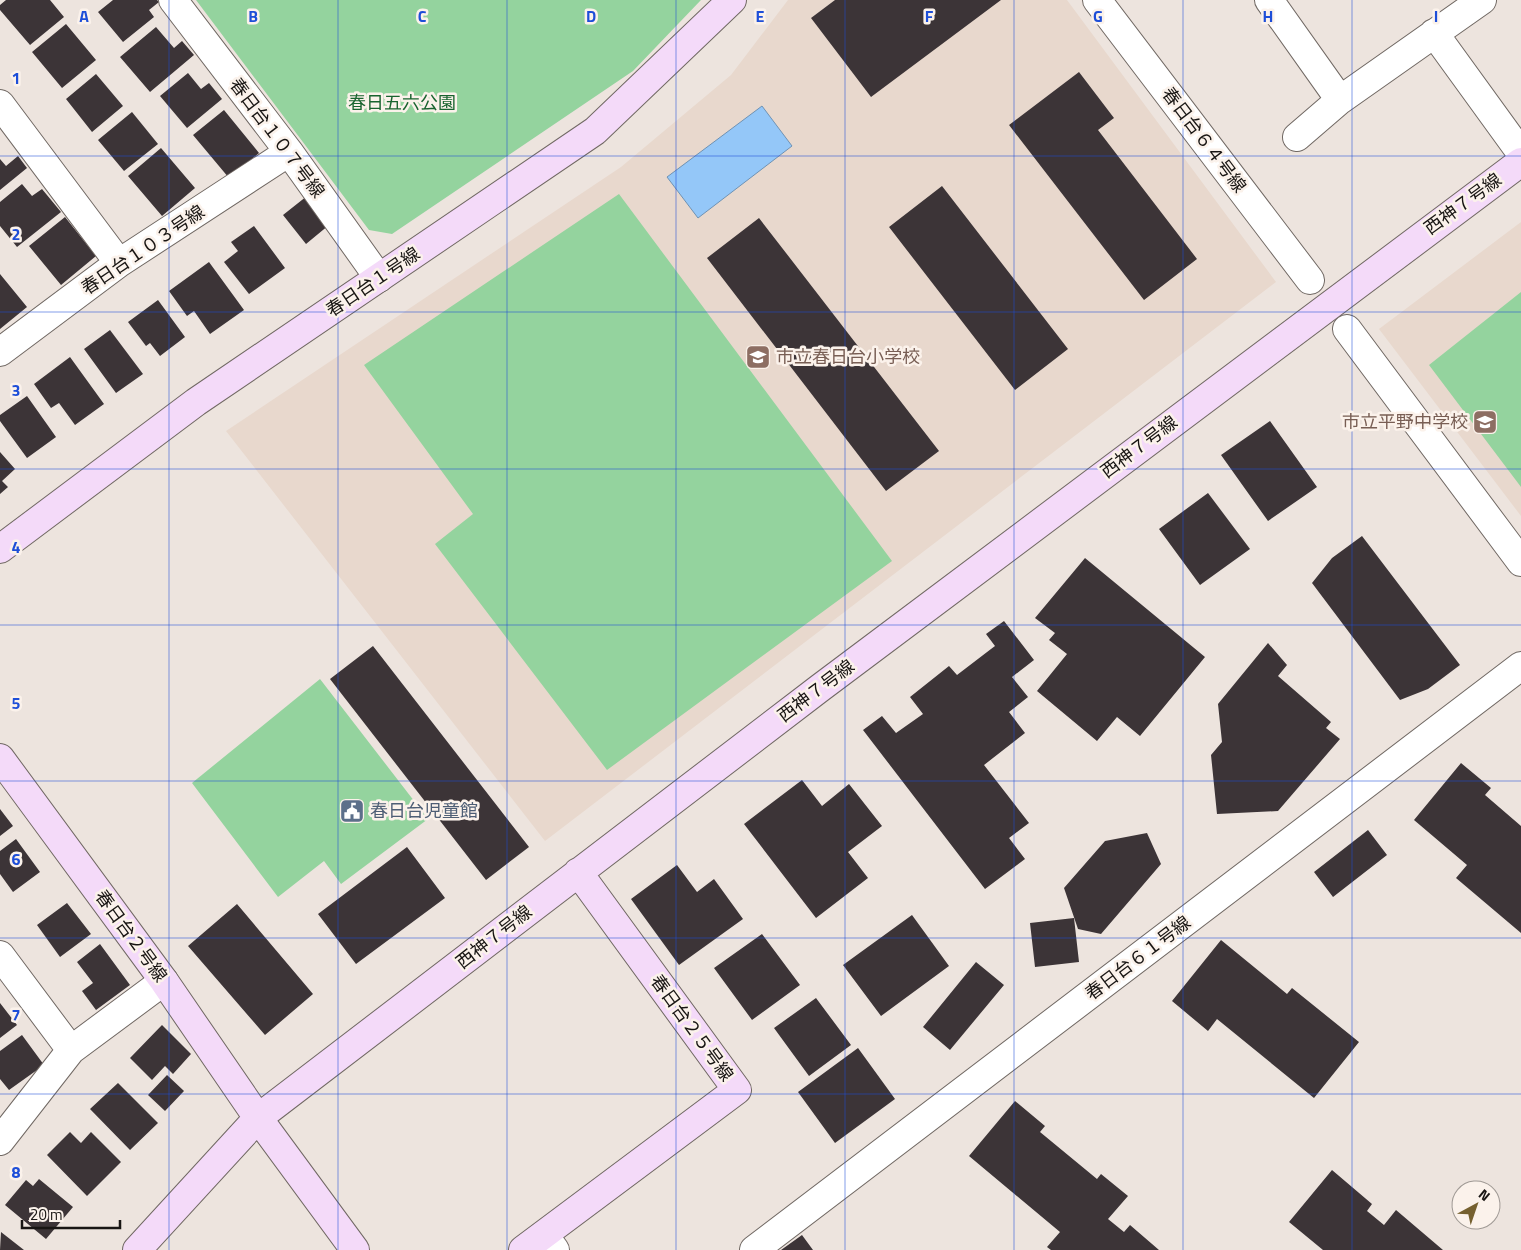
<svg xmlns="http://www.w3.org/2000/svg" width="1521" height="1250" font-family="'Titillium Web','Noto Sans JP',sans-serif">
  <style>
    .built { fill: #e8d8cd }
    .green { fill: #94d39e }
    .water { fill: #94c7f8; stroke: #6f92b3 }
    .building { fill: #3c3437 }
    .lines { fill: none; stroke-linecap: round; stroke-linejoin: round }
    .street-casing { stroke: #706863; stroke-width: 30 }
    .secondary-casing { stroke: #706863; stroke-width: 30 }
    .street { stroke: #fff; stroke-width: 28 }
    .secondary { stroke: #f4daf9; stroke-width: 28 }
    .grid { fill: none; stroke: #1d4ed8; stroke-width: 1; stroke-opacity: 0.55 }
    .labels { text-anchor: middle; stroke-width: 5; stroke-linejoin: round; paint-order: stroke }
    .park-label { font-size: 18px; fill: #19642f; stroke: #fbf2eb }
    .street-label { font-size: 18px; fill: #181513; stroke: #fbf2eb }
    .education-label { font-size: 18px; fill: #785e54; stroke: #fbf2eb; text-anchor: start }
    .service-label { font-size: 18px; fill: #4e5e75; stroke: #fbf2eb; text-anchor: start }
    .grid-label { font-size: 16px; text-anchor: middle; font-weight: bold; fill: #1d4ed8; stroke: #fbf2eb; stroke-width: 5; stroke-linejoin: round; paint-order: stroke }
  </style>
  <rect width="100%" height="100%" fill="#ede4de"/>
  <!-- built -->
  <path class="built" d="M 788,0 L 1067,0 L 1276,282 L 545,841 L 226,431 L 621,167 L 731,75 Z
    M 1521,222 L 1521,516 L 1379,329 Z"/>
  <!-- green -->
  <path class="green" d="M 196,0 L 701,0 L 633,71 L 392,234 L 369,230 Z
    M 619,194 L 892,561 L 607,770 L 435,544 L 473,514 L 364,365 Z
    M 1521,292 L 1521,487 L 1429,365 Z
    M 320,679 L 428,819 L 341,884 L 324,861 L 278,897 L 192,783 Z"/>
  <!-- water -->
  <path class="water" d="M 762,106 L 792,146 L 698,218 L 667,177 Z"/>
  <!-- building -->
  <path class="building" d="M 6,0 L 50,0 L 64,17 L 30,45 L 0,10 L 0,5 Z
    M 113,0 L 157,0 L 159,2 L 149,10 L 154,17 L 123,42 L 98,12 Z
    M 835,0 L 1001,0 L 871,97 L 811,18 Z
    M 66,24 L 96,60 L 62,88 L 32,52 Z
    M 156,27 L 174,48 L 182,41 L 194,55 L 150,92 L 120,57 Z
    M 1079,72 L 1114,118 L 1098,130 L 1197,259 L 1144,300 L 1009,125 Z
    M 188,73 L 201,89 L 209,83 L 222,99 L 187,128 L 160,96 Z
    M 96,74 L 123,106 L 92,132 L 66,99 Z
    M 224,110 L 259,153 L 229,178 L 193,135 Z
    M 132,112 L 158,144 L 124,171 L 98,140 Z
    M 161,148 L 195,188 L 162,216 L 128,176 Z
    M 18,156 L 27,168 L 0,190 L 0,159 L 6,166 Z
    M 22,184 L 32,196 L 42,189 L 61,212 L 17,247 L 0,226 L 0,202 Z
    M 942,186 L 1068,349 L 1015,390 L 889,227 Z
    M 307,196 L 329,225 L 306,244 L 283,215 Z
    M 65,217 L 96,256 L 61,285 L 29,246 Z
    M 759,218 L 939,451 L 886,491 L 707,258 Z
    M 254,226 L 285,268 L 249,294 L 224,262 L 238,251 L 231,242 Z
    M 209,262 L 244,310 L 210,334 L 194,311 L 187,316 L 169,291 Z
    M 0,274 L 27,307 L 0,329 Z
    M 158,300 L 185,337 L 160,356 L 150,343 L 146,346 L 128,322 Z
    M 110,330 L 143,374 L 116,393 L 84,349 Z
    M 70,357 L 104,404 L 75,425 L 59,403 L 51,408 L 34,384 Z
    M 27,396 L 56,437 L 27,458 L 0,421 L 0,415 Z
    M 1270,421 L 1317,487 L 1268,521 L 1221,455 Z
    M 0,452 L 15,469 L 2,481 L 8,487 L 0,494 Z
    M 1208,493 L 1250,549 L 1200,585 L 1159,529 Z
    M 1362,536 L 1460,665 L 1428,689 L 1400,700 L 1312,583 L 1332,558 Z
    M 1085,558 L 1205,657 L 1140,736 L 1117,717 L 1097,741 L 1037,691 L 1067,654 L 1049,640 L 1055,633 L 1035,618 Z
    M 1004,621 L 1034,660 L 1012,677 L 1028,697 L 1009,712 L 1025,733 L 984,765 L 1029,823 L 1009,838 L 1025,859 L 985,889 L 863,730 L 882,716 L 896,733 L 923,714 L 910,697 L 949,666 L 957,675 L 991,649 L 995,646 L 986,634 Z
    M 1268,643 L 1287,665 L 1278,676 L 1331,722 L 1326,728 L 1340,739 L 1278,811 L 1217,814 L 1211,755 L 1222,742 L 1218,704 Z
    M 373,646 L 529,847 L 486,880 L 330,679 Z
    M 1461,763 L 1491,788 L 1485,795 L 1521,826 L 1521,933 L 1456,878 L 1467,865 L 1414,820 Z
    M 802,780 L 822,806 L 849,784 L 882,826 L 848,852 L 868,878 L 816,918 L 744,824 Z
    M 0,809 L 13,826 L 0,836 Z
    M 1368,830 L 1387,855 L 1333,897 L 1314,872 Z
    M 1147,833 L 1161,864 L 1101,934 L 1078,929 L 1064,888 L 1105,841 Z
    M 16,839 L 40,872 L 13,892 L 0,874 L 0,851 Z
    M 407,847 L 445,898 L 356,964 L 318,914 Z
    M 677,865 L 697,892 L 714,879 L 743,919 L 679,965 L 631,899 Z
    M 67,903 L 91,934 L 60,957 L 37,925 Z
    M 237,904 L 313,994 L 265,1035 L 188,946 Z
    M 912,915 L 949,966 L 881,1016 L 843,965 Z
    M 1074,918 L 1079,962 L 1035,967 L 1030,923 Z
    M 762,934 L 800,985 L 752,1020 L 714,968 Z
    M 1221,940 L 1287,994 L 1292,988 L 1359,1042 L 1314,1098 L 1217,1019 L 1208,1031 L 1172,1001 Z
    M 100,944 L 130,985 L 96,1010 L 82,991 L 93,983 L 77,962 Z
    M 976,962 L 1004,985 L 950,1050 L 923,1027 Z
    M 816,998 L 851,1045 L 809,1076 L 774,1028 Z
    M 0,1003 L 17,1025 L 0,1038 Z
    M 162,1025 L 191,1054 L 173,1074 L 165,1066 L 152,1080 L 130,1058 Z
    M 22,1035 L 44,1065 L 9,1090 L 0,1079 L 0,1051 Z
    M 858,1048 L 895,1099 L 835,1143 L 798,1092 Z
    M 167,1075 L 184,1091 L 165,1111 L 148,1095 Z
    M 118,1083 L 158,1123 L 130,1150 L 90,1109 Z
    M 1015,1101 L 1045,1126 L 1040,1132 L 1097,1179 L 1101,1174 L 1128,1196 L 1108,1219 L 1124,1232 L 1130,1225 L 1159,1250 L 1051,1250 L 1047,1247 L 1060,1232 L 969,1156 Z
    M 70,1132 L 81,1143 L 91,1132 L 121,1162 L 87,1196 L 47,1155 Z
    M 1332,1170 L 1372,1204 L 1367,1211 L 1384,1225 L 1396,1210 L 1443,1250 L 1323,1250 L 1289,1222 Z
    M 39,1179 L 73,1207 L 46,1239 L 5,1205 L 26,1180 L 33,1186 Z
    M 1,1232 L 24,1250 L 0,1250 Z
    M 802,1235 L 813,1250 L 781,1250 Z"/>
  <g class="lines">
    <defs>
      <path id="street" d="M 173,0 L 289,152 L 379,278
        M 1097,0 L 1310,280
        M 1269,0 L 1340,100
        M 1434,33 L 1521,153
        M 0,104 L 119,263
        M 1297,137 L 1340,100 L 1482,0
        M 1347,329 L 1521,562
        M 0,352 L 119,263 L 289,152
        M 0,955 L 71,1050
        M 0,1141 L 71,1050 L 164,981
        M 544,1235 L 555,1250
        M 754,1250 L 1521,666"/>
      <path id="secondary" d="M 0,549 L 196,402 L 595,131 L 732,0
        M 0,758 L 164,981 L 258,1118 L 355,1250
        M 137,1250 L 258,1118 L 820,688 L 1521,162
        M 523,1250 L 737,1090 L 578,872"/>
    </defs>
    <!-- street casing -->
    <use href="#street" class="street-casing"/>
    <!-- secondary casing -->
    <use href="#secondary" class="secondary-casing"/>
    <!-- street -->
    <use href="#street" class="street"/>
    <!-- secondary -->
    <use href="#secondary" class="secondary"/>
  </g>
  <!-- grid -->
  <path class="grid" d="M 169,0 L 169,1250M 338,0 L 338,1250M 507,0 L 507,1250M 676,0 L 676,1250M 845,0 L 845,1250M 1014,0 L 1014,1250M 1183,0 L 1183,1250M 1352,0 L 1352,1250M 0,156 L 1521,156M 0,312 L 1521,312M 0,469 L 1521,469M 0,625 L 1521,625M 0,781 L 1521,781M 0,938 L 1521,938M 0,1094 L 1521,1094"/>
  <!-- icons -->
  <defs>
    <symbol id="school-square" viewBox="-11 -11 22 22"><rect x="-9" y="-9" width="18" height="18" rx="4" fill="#8d6e63" stroke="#fbf2eb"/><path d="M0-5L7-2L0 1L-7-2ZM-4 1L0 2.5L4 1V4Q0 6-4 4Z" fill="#fff"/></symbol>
    <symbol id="civic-square" viewBox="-11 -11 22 22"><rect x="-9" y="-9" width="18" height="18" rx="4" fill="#5c6f8a" stroke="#fbf2eb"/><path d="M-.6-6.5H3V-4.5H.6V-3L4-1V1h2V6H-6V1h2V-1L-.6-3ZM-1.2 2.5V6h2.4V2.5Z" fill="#fff"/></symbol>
  </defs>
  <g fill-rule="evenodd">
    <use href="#school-square" x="744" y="343" width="28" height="28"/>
    <use href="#school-square" x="1471" y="408" width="28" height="28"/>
    <use href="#civic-square" x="338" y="797" width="28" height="28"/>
  </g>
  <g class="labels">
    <!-- park labels -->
    <g class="park-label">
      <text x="402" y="109">春日五六公園</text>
    </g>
    <!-- street labels -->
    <g class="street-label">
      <text transform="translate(277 138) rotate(53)" y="6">春日台１０７号線</text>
      <text transform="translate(1204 140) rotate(53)" y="6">春日台６４号線</text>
      <text transform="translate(1463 204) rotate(-36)" y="6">西神７号線</text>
      <text transform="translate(143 250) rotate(-34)" y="6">春日台１０３号線</text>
      <text transform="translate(373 282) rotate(-34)" y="6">春日台１号線</text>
      <text transform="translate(1139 447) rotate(-37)" y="6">西神７号線</text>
      <text transform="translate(816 691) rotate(-37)" y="6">西神７号線</text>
      <text transform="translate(131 936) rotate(54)" y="6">春日台２号線</text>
      <text transform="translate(494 937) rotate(-38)" y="6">西神７号線</text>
      <text transform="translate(1138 958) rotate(-37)" y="6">春日台６１号線</text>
      <text transform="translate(692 1028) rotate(54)" y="6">春日台２５号線</text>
    </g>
    <!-- education labels -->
    <g class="education-label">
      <text x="776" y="363">市立春日台小学校</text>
      <text x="1468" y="428" text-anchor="end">市立平野中学校</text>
    </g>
    <!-- service labels -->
    <g class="service-label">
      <text x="370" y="817">春日台児童館</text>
    </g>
  </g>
  <g class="grid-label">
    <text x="84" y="22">A</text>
    <text x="253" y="22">B</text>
    <text x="422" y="22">C</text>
    <text x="591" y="22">D</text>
    <text x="760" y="22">E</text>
    <text x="929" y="22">F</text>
    <text x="1098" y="22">G</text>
    <text x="1268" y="22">H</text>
    <text x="1436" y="22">I</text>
    <text x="16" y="84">1</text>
    <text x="16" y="240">2</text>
    <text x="16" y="396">3</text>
    <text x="16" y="553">4</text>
    <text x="16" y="709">5</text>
    <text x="16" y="865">6</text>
    <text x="16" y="1021">7</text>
    <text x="16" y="1178">8</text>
  </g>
  <!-- north arrow -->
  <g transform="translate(1476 1205) rotate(40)"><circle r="24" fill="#fbf2eb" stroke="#a09a95"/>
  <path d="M0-4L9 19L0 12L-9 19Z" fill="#75602f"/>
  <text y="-8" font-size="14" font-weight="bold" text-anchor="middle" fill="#181513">N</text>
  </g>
  <!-- scale -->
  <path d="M22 1220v8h98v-8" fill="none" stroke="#181513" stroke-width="2.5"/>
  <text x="30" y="1220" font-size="15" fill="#181513" stroke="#fbf2eb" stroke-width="4" paint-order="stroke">20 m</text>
</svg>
